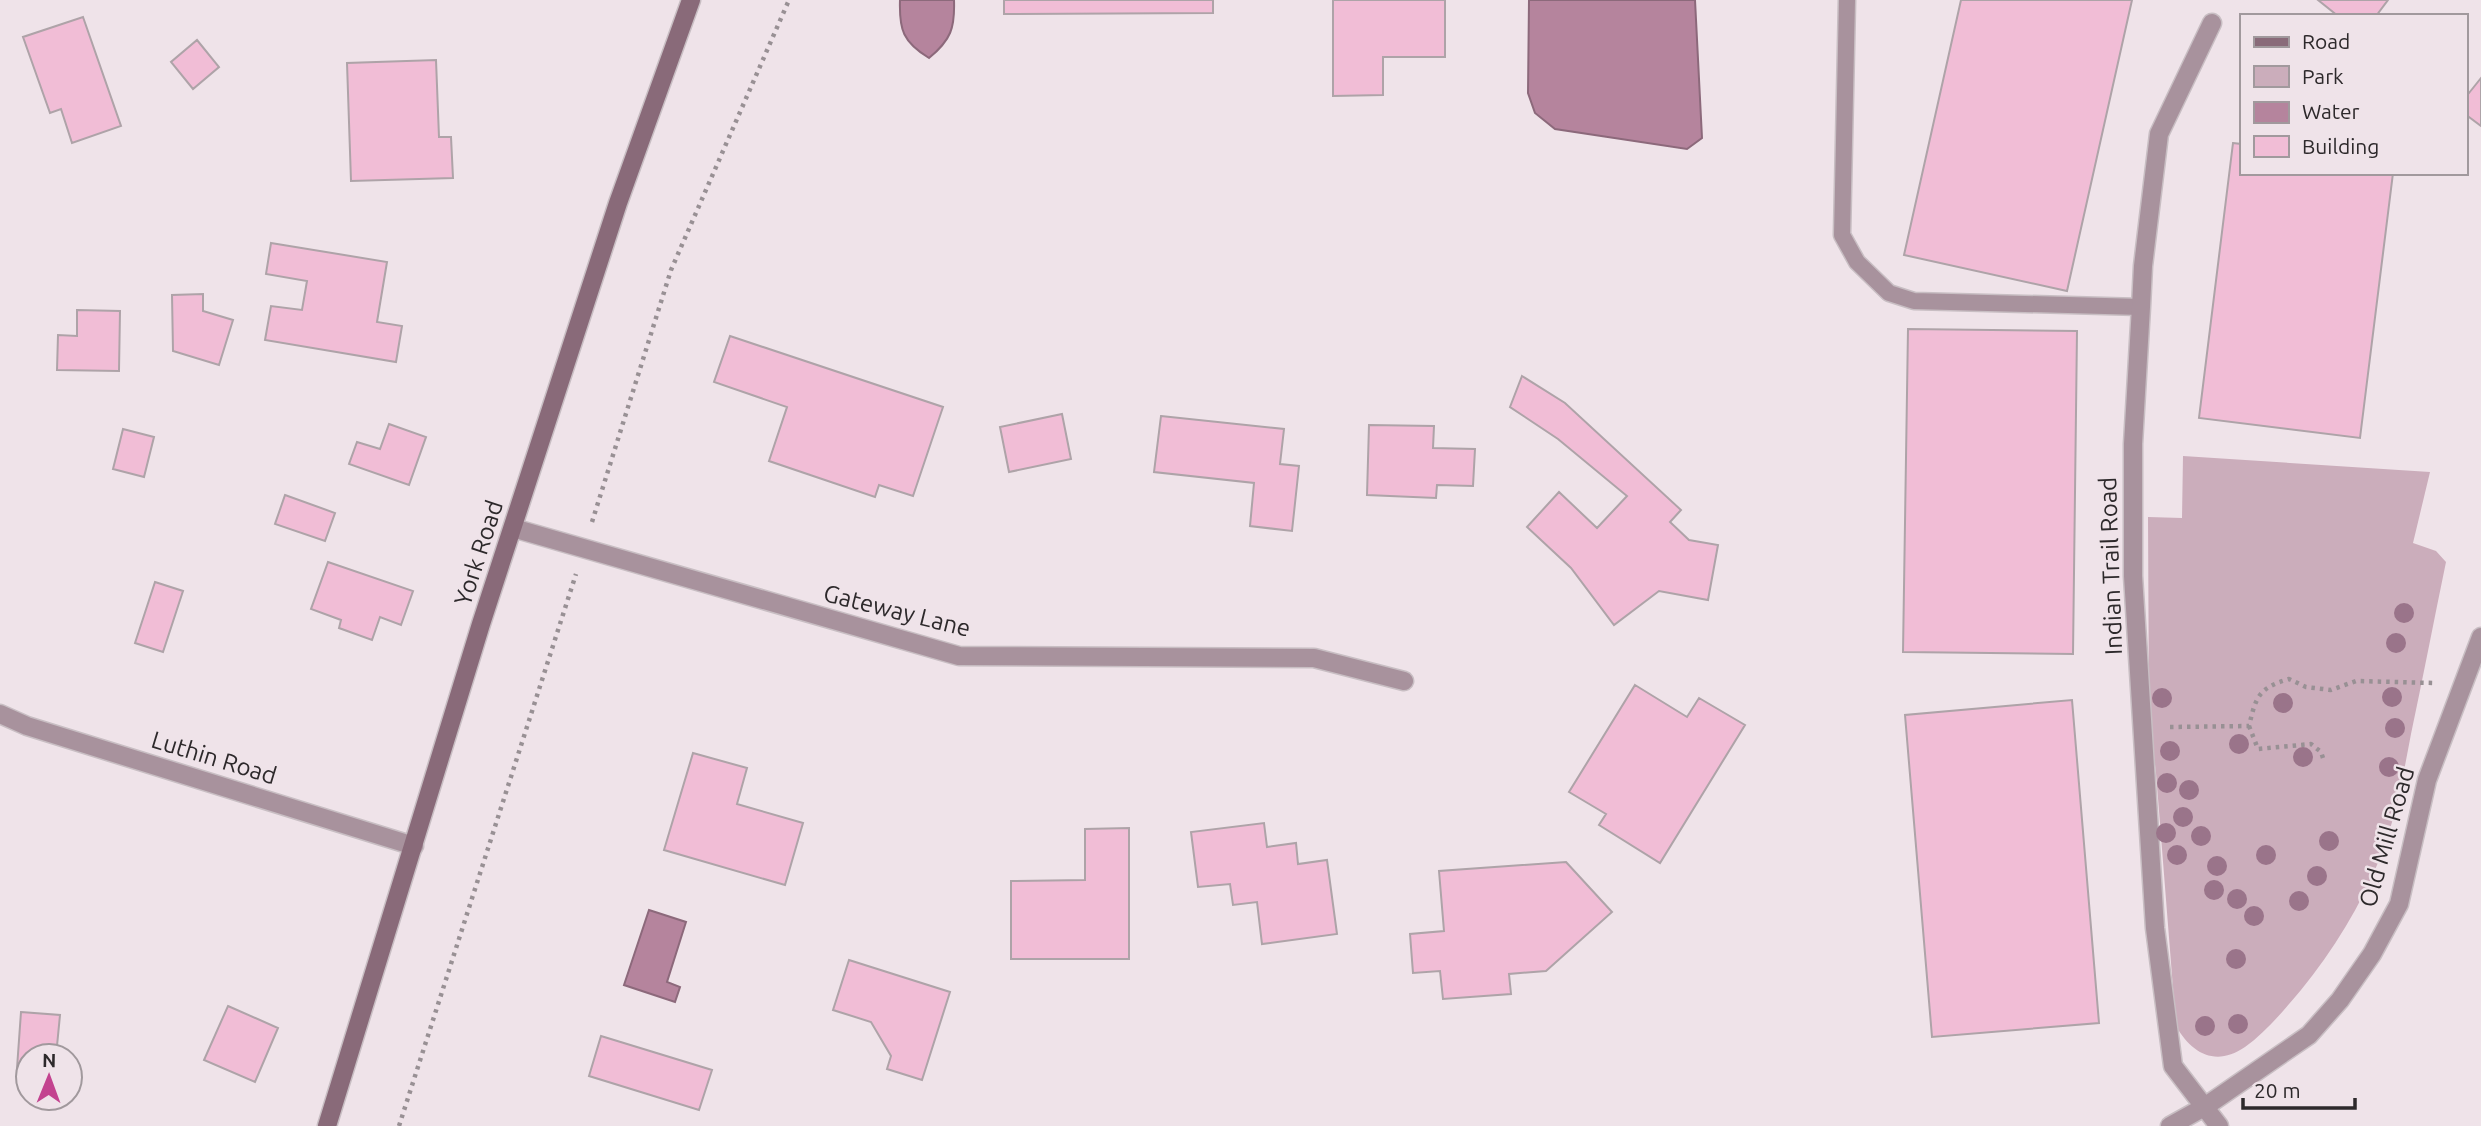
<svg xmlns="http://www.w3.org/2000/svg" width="2481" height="1126" font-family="Ubuntu,sans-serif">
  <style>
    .green { fill: #cbadbb }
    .water { fill: #b5849d; stroke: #8c697b; stroke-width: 2 }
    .building { fill: #f1bdd6; stroke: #aea3a8; stroke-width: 2 }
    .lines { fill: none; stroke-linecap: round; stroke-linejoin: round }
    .service-casing { stroke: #c8bec3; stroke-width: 19 }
    .minor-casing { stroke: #c8bec3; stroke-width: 21 }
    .secondary-casing { stroke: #c8bec3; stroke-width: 21 }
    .path { stroke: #989094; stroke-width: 4.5; stroke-dasharray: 3.5 5; stroke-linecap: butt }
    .service { stroke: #a8929d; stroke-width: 16 }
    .minor { stroke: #a8929d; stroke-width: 18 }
    .secondary { stroke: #896a79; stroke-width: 18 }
    .tree { fill: #9a748a }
    .labels { text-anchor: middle; stroke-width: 5; stroke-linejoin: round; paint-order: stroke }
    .street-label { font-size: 24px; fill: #2d292b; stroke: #efe3e9 }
  </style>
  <rect width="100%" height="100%" fill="#efe3e9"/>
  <!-- green -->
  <path class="green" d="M 2183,456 L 2430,472 L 2413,543 L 2436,551 L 2446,562 C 2434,620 2423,677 2411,734 C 2403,776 2396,818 2380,858 C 2361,905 2333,951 2301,990 C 2284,1010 2266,1032 2245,1047 C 2216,1067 2192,1054 2176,1026 L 2156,773 L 2149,713 L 2148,517 L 2182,518 Z"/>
  <!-- water -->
  <path class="water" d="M 900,0 L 954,0 C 955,28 951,40 929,58 C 903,42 899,30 900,0 Z
    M 1529,0 L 1695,0 L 1702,138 L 1687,149 L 1555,129 L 1535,113 L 1528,93 Z
    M 649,910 L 686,922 L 667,982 L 680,987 L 675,1002 L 624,985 Z"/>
  <!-- building -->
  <path class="building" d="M 1004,0 L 1213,0 L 1213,13 L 1004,14 Z
    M 1333,0 L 1445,0 L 1445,57 L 1383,57 L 1383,95 L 1333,96 Z
    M 1961,0 L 2132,0 L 2067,291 L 1904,255 Z
    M 2318,0 L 2388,0 L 2376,16 L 2338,16 Z
    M 83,17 L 121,126 L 72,143 L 61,109 L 50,113 L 23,37 Z
    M 197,40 L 219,67 L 193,89 L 171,62 Z
    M 436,60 L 439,137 L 451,137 L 453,178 L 351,181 L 347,63 Z
    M 2481,78 L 2481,126 L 2465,114 L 2465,98 Z
    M 2233,143 L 2241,144 L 2241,173 L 2393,173 L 2360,438 L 2199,418 Z
    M 271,243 L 387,262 L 377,322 L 402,326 L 396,362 L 265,340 L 271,306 L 302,310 L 307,281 L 266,274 Z
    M 203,294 L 203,311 L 233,320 L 219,365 L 173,351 L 172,295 Z
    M 77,310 L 120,311 L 119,371 L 57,370 L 58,335 L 77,336 Z
    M 1908,329 L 2077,331 L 2073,654 L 1903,652 Z
    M 730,336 L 943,407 L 913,496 L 879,485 L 875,497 L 769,461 L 787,407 L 714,382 Z
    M 1522,376 L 1565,403 L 1681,510 L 1670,522 L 1689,540 L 1718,545 L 1708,600 L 1659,591 L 1614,625 L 1571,568 L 1527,527 L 1559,492 L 1597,528 L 1627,496 L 1558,439 L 1510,407 Z
    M 1062,414 L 1071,459 L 1009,472 L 1000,427 Z
    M 1161,416 L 1284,429 L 1280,464 L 1299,466 L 1292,531 L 1250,526 L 1254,483 L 1154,472 Z
    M 389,424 L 426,437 L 409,485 L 349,464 L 357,442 L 380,449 Z
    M 1369,425 L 1434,426 L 1433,448 L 1475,449 L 1473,486 L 1437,485 L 1436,498 L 1367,495 Z
    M 123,429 L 154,437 L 144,477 L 113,469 Z
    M 285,495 L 335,513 L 325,541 L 275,524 Z
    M 328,562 L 413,591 L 401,625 L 380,617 L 372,640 L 339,628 L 341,620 L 311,609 Z
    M 155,582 L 183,591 L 163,652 L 135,643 Z
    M 1635,685 L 1687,717 L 1699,698 L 1745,725 L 1660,863 L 1599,825 L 1606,814 L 1569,792 Z
    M 2072,700 L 2099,1023 L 1932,1037 L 1905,715 Z
    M 693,753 L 747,768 L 737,804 L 803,823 L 785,885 L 664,850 Z
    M 1264,823 L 1267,847 L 1296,843 L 1298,864 L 1327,860 L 1337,934 L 1262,944 L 1257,902 L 1233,905 L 1230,884 L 1198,887 L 1191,832 Z
    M 1129,828 L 1129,959 L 1011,959 L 1011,881 L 1085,880 L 1085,829 Z
    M 1566,862 L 1612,912 L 1546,971 L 1509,974 L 1511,994 L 1443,999 L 1440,971 L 1413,973 L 1410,934 L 1444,931 L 1439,871 Z
    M 849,960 L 950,992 L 922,1080 L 887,1069 L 891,1056 L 871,1022 L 833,1010 Z
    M 228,1006 L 278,1028 L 255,1082 L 204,1060 Z
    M 21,1012 L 60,1015 L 56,1056 L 28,1056 L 28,1069 L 17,1068 Z
    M 601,1036 L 712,1070 L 699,1110 L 589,1076 Z"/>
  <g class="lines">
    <defs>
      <path id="service" d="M 1847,0 L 1842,235 L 1857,262 L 1889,293 L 1914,301 L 2141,307"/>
      <path id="minor" d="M 2212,23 L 2159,134 L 2143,266 L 2141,307 L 2133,444 L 2133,576 L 2155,928 L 2173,1066 L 2219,1126
        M 513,528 L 959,656 L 1314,658 L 1404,681
        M 0,714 L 27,726 L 414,846
        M 2170,1126 L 2206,1106 L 2309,1035 L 2340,1000 L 2372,954 L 2399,904 L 2427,780 L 2481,637"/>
      <path id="secondary" d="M 327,1126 L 481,624 L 618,203 L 691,0"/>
    </defs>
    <!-- service casing -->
    <use href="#service" class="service-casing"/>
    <!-- minor casing -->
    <use href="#minor" class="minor-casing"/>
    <!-- secondary casing -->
    <use href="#secondary" class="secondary-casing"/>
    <!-- path -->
    <path class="path" d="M 592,522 L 671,270 L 789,0
      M 2249,726 L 2258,749 L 2311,744 L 2321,752 L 2324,761
      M 2170,727 L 2249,726 C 2256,697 2258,688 2289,679 L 2306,687 L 2331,690 L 2356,681 L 2434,683
      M 399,1126 L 576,574"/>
    <!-- service -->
    <use href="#service" class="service"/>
    <!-- minor -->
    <use href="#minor" class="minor"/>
    <!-- secondary -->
    <use href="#secondary" class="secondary"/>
  </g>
  <!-- trees -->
  <g class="tree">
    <circle cx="2404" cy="613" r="10"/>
    <circle cx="2396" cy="643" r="10"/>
    <circle cx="2392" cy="697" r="10"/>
    <circle cx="2162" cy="698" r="10"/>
    <circle cx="2283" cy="703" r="10"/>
    <circle cx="2395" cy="728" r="10"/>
    <circle cx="2239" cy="744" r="10"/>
    <circle cx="2170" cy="751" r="10"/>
    <circle cx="2303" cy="757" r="10"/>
    <circle cx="2389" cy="767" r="10"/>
    <circle cx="2167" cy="783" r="10"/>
    <circle cx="2189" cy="790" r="10"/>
    <circle cx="2183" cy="817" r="10"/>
    <circle cx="2166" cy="833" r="10"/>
    <circle cx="2201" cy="836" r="10"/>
    <circle cx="2329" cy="841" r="10"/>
    <circle cx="2177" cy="855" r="10"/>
    <circle cx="2266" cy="855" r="10"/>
    <circle cx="2217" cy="866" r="10"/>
    <circle cx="2317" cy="876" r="10"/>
    <circle cx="2214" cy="890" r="10"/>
    <circle cx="2237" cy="899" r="10"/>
    <circle cx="2299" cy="901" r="10"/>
    <circle cx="2254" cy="916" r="10"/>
    <circle cx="2236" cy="959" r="10"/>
    <circle cx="2238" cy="1024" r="10"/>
    <circle cx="2205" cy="1026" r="10"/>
  </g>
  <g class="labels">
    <!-- street labels -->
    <g class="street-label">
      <text transform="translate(479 553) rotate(-72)" y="8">York Road</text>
      <text transform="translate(2111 566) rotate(-92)" y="8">Indian Trail Road</text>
      <text transform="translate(897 611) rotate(14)" y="8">Gateway Lane</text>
      <text transform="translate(214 758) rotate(17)" y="8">Luthin Road</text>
      <text transform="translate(2387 837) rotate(-74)" y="8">Old Mill Road</text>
    </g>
  </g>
  <!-- legend -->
  <rect x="2240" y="14" width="228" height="161" fill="#efe3e9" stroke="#a1999d" stroke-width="2"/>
  <rect x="2254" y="37" width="35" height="10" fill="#896a79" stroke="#a1999d" stroke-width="2"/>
  <text x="2302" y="49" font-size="21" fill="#2d292b">Road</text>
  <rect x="2254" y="66" width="35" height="21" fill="#cbadbb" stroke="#a1999d" stroke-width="2"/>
  <text x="2302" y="84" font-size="21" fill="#2d292b">Park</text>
  <rect x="2254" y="102" width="35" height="21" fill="#b5849d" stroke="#a1999d" stroke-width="2"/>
  <text x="2302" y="119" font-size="21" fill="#2d292b">Water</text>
  <rect x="2254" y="136" width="35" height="21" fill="#f1bdd6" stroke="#a1999d" stroke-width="2"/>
  <text x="2302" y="154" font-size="21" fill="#2d292b">Building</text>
  <!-- north arrow -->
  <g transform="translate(49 1077) rotate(1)"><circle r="33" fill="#efe3e9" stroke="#a1999d" stroke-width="2"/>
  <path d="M0-5L12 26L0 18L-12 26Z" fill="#c3438f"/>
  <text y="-10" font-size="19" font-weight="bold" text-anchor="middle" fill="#2d292b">N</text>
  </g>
  <!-- scale -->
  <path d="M2243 1098v10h112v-10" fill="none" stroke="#2d292b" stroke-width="3.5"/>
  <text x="2254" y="1098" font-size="21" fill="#2d292b" stroke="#efe3e9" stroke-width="5" paint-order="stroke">20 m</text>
</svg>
